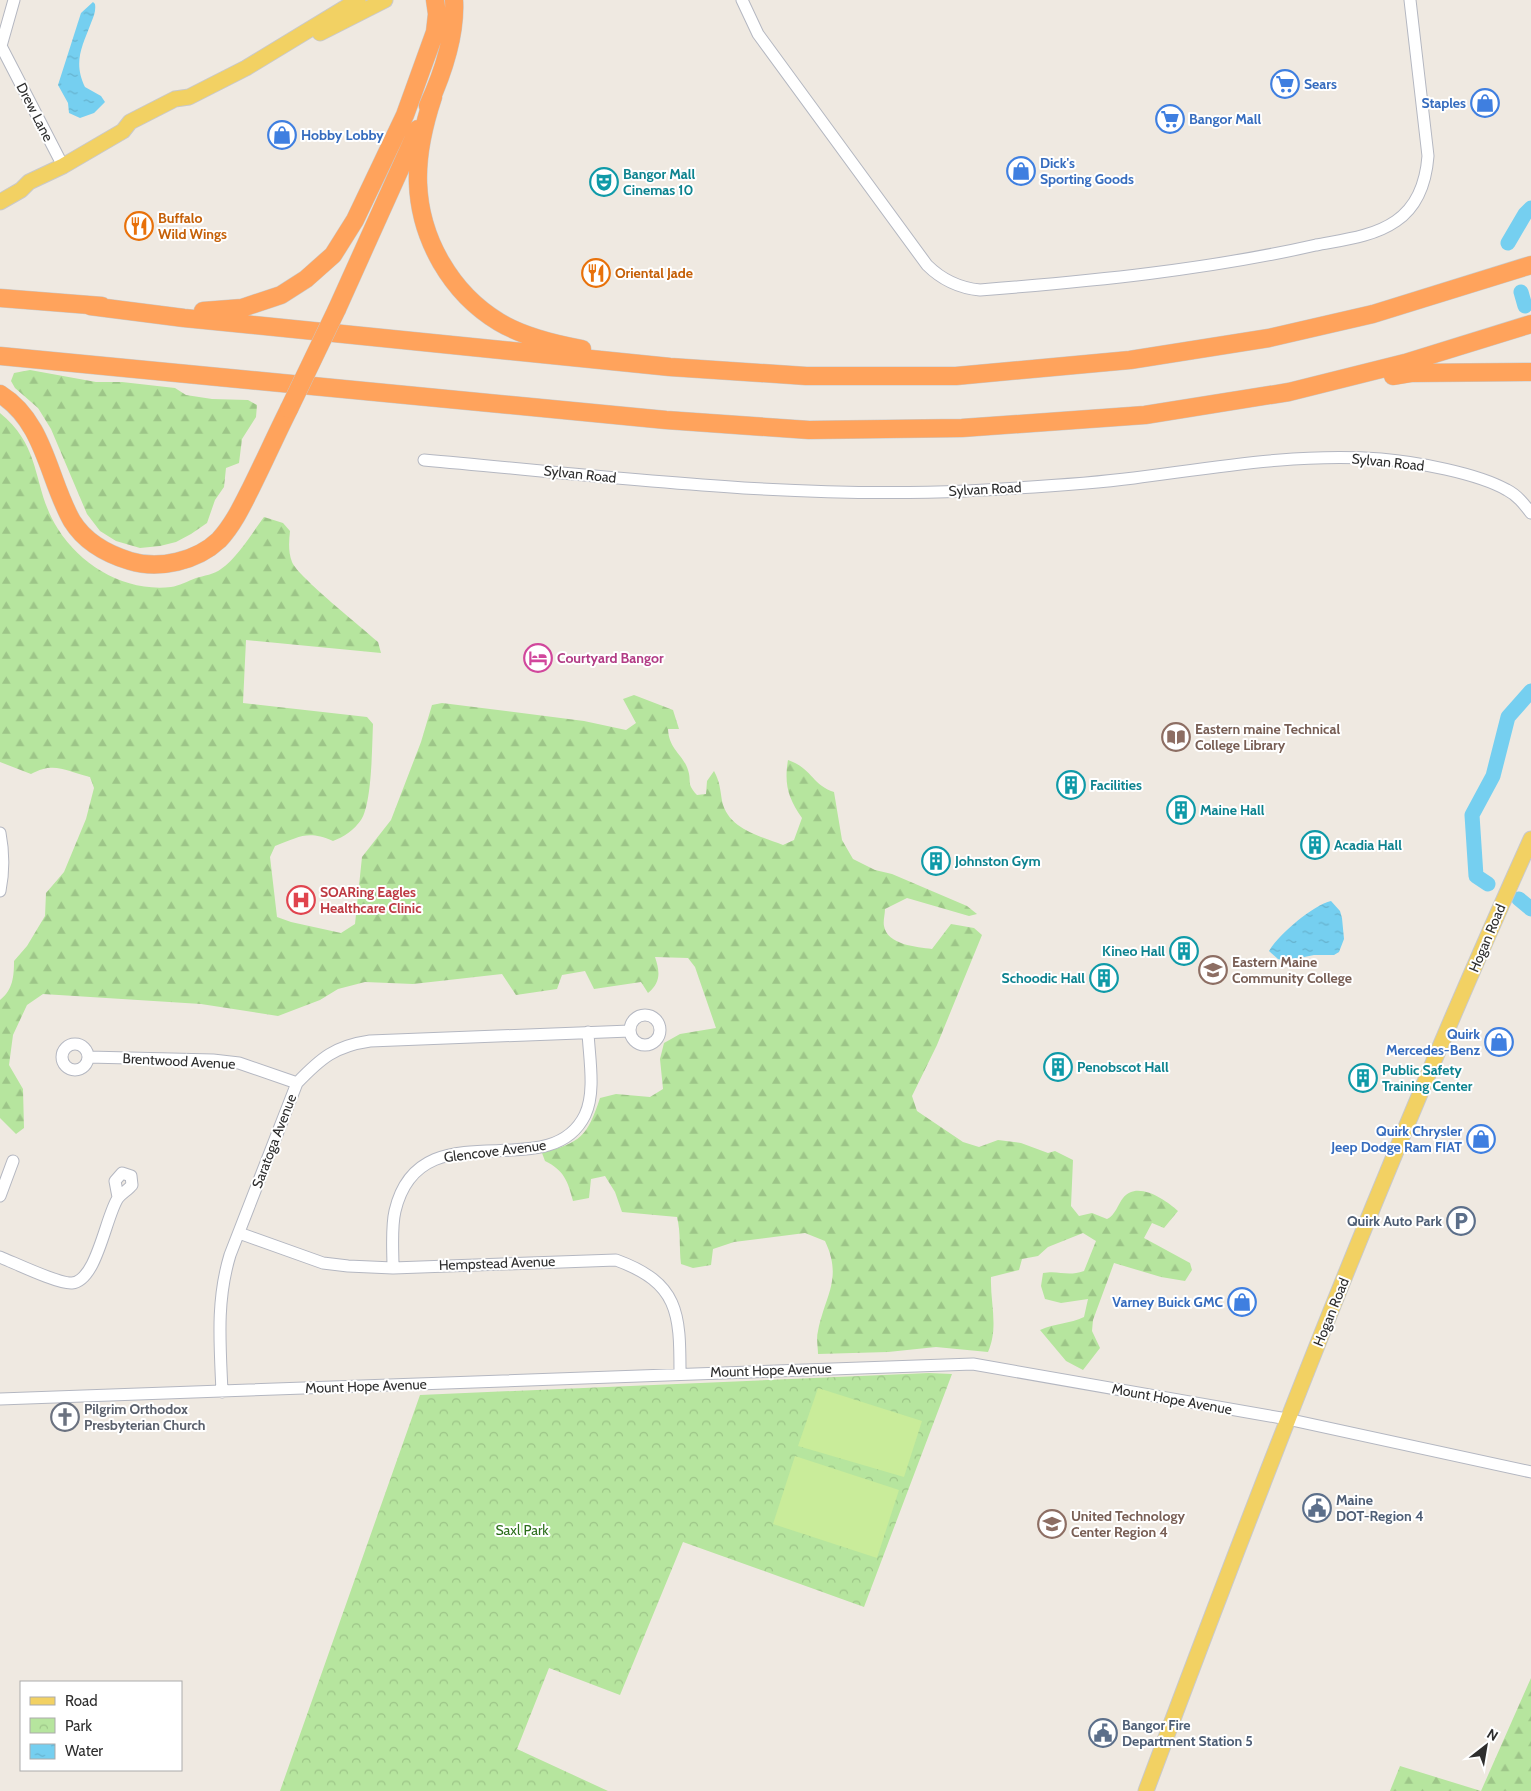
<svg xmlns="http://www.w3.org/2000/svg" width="1531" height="1791" font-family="Cabin,sans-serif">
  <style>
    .forest { fill: url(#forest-firs) }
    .park { fill: url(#park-crowns) }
    .pitch { fill: #c9ec9a }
    .water { fill: url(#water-ripples) }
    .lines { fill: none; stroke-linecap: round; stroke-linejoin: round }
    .river { stroke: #75cff0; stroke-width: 15 }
    .minor-casing { stroke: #b4b7c1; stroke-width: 13 }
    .major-casing { stroke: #c9c9c9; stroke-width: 17 }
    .highway-casing { stroke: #c9c9c9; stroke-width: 19 }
    .minor { stroke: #fff; stroke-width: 11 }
    .major { stroke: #f2d163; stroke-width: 15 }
    .highway { stroke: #ffa35c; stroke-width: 18 }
    .highway-bridge-casing { stroke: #c9c9c9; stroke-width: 19; stroke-linecap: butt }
    .highway-bridge { stroke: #ffa35c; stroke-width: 18 }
    .labels { text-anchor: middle; stroke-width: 4; stroke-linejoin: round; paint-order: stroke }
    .shop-label { font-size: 14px; font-weight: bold; fill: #366cbe; stroke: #fff; text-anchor: start }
    .street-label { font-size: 14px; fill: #2e2e2e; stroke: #fff }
    .culture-label { font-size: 14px; font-weight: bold; fill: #0d838f; stroke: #fff; text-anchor: start }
    .food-label { font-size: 14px; font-weight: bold; fill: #c56008; stroke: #fff; text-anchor: start }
    .hotel-label { font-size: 14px; font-weight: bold; fill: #b23c85; stroke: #fff; text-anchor: start }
    .education-label { font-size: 14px; font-weight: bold; fill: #785e54; stroke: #fff; text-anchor: start }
    .health-label { font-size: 14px; font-weight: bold; fill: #be3a42; stroke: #fff; text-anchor: start }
    .service-label { font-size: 14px; font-weight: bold; fill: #4e5e75; stroke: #fff; text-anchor: start }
    .worship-label { font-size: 14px; font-weight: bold; fill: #5b616d; stroke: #fff; text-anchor: start }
    .park-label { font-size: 14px; fill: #2c6e1b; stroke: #fff }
  </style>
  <defs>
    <pattern id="forest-firs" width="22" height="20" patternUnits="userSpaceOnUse" patternTransform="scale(1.25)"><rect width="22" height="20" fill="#b6e59e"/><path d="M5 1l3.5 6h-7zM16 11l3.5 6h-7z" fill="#9dc588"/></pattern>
    <pattern id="park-crowns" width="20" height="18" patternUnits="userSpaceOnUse" patternTransform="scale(1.25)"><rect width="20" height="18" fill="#b6e59e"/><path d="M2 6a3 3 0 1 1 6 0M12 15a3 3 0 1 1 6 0" fill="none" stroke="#9dc588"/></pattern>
    <pattern id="water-ripples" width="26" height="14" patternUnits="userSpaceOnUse" patternTransform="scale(1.25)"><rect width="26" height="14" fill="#75cff0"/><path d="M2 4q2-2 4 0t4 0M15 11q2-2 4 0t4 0" fill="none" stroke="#66b2ce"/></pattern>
  </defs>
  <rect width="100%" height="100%" fill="#efe9e1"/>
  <!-- forest -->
  <path class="forest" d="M 30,370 L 96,382 L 122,382 L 175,388 L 186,395 L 212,399 L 248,400 L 257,405 L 256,417 L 242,439 L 239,463 L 226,468 L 224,487 L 215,500 L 207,523 L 191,534 L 176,542 L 160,546 L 140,548 L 116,541 L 100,531 L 87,514 L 51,429 L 38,408 L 15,388 L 11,381 L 14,373 Z
    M 0,413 C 44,449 31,487 58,529 C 82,567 126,592 171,587 C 179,586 188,581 196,578 C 203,576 215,574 221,569 C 237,558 252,533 264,517 L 283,523 L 290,531 C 289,541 288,552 292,562 C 298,577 363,628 378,642 L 381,653 L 246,640 L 243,703 L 367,717 L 373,724 C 372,747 372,804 361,820 C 354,830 344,837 333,841 C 307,830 300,837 275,846 L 270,857 L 277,917 L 291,922 L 341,933 L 355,924 L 362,857 L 391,820 L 421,742 L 432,705 L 442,703 L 584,721 L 626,730 L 636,723 L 623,699 L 634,695 L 673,710 L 679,729 L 668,729 C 669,750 683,754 688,770 C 692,783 686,783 697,795 L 706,794 L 707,781 L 714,771 C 720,782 720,789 722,801 C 728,829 760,836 783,845 L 794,840 L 802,818 C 788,798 784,784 788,760 C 812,768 812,785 834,792 L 842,840 L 853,859 L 875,870 L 892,874 L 967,906 L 977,914 L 969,916 L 907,898 L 885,909 C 885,914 883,921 884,926 C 887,945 917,947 932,949 L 951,924 L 974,928 L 982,935 L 937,1045 L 912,1096 L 917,1111 L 963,1142 L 979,1147 L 998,1140 L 1021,1143 L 1048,1153 L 1055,1151 L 1073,1160 L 1071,1206 L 1079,1216 L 1092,1213 L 1107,1219 C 1115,1216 1118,1204 1123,1198 C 1137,1180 1166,1200 1178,1211 L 1164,1228 L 1152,1223 L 1144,1238 L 1190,1263 L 1192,1270 L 1185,1281 L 1161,1277 L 1114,1263 L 1093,1320 L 1092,1331 L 1100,1348 L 1083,1370 L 1066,1361 L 1040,1330 C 1055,1323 1070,1324 1084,1317 L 1088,1299 L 1061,1303 L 1045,1299 L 1041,1286 L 1043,1273 C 1060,1270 1066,1277 1084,1271 L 1096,1241 L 1083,1233 L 1048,1247 L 1038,1256 L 1022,1259 L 1019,1270 L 991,1277 C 990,1303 999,1327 988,1352 L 936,1347 L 888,1352 L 818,1354 C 818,1347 816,1338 818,1331 C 825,1295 843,1279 825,1241 L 805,1233 L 734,1242 L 713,1249 L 711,1265 L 693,1268 L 681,1264 C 679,1248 681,1233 677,1217 L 622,1212 L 615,1192 L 605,1176 L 591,1179 L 589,1198 L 573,1201 C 568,1182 564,1170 545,1161 L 542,1153 C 581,1142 587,1137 600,1098 L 616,1094 L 650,1097 L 663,1089 L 660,1059 L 664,1043 L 680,1034 L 716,1028 L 695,967 L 688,958 L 655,957 C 660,972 661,982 648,993 L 641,982 L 594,989 L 585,971 L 562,975 L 557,989 L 516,995 L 502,974 L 413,984 L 365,982 L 338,989 L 320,1000 L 278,1016 L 201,1004 L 43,994 L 27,1005 L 13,1035 L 9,1065 L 23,1089 L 24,1128 L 16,1134 L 0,1118 L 0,1000 C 13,990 14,976 14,961 L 27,946 L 45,916 L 46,893 L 64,872 L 86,819 L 94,788 L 90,777 C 66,771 54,761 31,774 L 0,762 Z
    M 1531,1678 L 1531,1791 L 1390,1791 L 1400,1766 L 1481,1791 Z"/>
  <!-- park -->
  <path class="park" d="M 929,1373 L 952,1374 L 864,1607 L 683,1542 L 620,1695 L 549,1668 L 517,1749 L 608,1791 L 280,1791 L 420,1395 Z"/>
  <!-- pitch -->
  <path class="pitch" d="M 818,1388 L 922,1421 L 904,1477 L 798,1446 Z
    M 795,1456 L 899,1490 L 877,1558 L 773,1524 Z"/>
  <!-- water -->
  <path class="water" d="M 93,2 L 95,4 C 96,11 94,16 91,23 C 82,47 73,62 85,87 L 101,96 L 105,102 L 94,113 L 80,118 L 69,113 L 68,103 L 58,85 L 81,13 Z
    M 1331,901 L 1340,911 L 1342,918 L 1344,939 L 1339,952 L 1334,955 L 1314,955 L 1285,961 L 1278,959 L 1269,951 C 1278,935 1313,905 1331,901 Z"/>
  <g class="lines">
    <!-- river -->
    <path class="river" d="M 1508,243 L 1525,214 L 1531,208
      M 1521,292 L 1525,306
      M 1488,884 L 1476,876 L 1472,815 L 1493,776 L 1508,717 L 1531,691
      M 1519,899 L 1531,909"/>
    <defs>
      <path id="minor" d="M 14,0 L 1,46 L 63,166
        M 742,0 L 758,34 L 927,265 C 942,280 959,288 980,290 C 1093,281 1206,270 1316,245 C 1342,240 1373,237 1396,221 C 1418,206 1426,182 1428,156 L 1410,0
        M 424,460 C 604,476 784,499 965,491 C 1021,488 1078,485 1134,478 C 1219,467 1295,453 1381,459 C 1416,462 1477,473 1507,490 C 1517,495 1524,504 1531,513
        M 0,833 C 4,854 4,871 0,891
        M630 1030a15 15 0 1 1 30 0a15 15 0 1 1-30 0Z
        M62 1057a13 13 0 1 1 26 0a13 13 0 1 1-26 0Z
        M 88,1057 L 213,1060 L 239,1063 L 297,1083
        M 0,1196 L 13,1161
        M 239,1233 L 323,1263 L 348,1266 L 393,1268 L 616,1260 C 679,1283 680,1313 680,1373
        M 0,1257 C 15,1263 58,1284 72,1283 C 97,1281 106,1215 118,1198 C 122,1193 128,1190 132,1185 L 131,1176 L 122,1173 L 115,1181 L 118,1197
        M 393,1268 C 393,1250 391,1228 395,1211 C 420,1105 549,1189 585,1115 C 596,1092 589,1057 588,1032
        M 222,1392 C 220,1344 216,1301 230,1255 L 297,1083 C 321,1058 335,1046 370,1041 L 630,1031
        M 0,1399 L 973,1364 L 1287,1419 L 1531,1472"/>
      <path id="major" d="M 320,33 L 385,0
        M 0,202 L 21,190 L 29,182 L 63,166 L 123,131 L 130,122 L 175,99 L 189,97 L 246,68 L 358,0
        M 1146,1791 C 1266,1470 1390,1151 1531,839"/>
      <path id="highway" d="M 433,97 C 424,124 417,154 418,183 C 420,239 451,293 499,322 C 524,337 554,344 582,349
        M 428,106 C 443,73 456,35 454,0
        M 0,298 L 102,306
        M 90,306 L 184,318 L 670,367 L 806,376 L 956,376 L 1130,360 L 1269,338 L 1373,314 L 1531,265
        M 337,309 L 418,129
        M 203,311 L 242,308 L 281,295 L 306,279 L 333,255 L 355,220 L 405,115 L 435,32 L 437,14 L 435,0
        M 0,356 L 666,420 L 809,430 L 962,428 L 1145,415 L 1289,392 L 1405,363 L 1531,324
        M 1393,376 L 1411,373 L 1531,372
        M 0,394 C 45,422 48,479 72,521 C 85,542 107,554 130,561 C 159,570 197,561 219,540 C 233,525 242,506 251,488 C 264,462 276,435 289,409"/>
    </defs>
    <!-- minor casing -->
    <use href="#minor" class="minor-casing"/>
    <!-- major casing -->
    <use href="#major" class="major-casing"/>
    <!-- highway casing -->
    <use href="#highway" class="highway-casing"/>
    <!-- minor -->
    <use href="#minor" class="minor"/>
    <!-- major -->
    <use href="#major" class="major"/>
    <!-- highway -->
    <use href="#highway" class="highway"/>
    <defs>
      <path id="highway-bridge" d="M 289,409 L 337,309"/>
    </defs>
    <!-- highway-bridge casing -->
    <use href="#highway-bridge" class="highway-bridge-casing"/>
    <!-- highway-bridge -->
    <use href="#highway-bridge" class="highway-bridge"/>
  </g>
  <!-- icons -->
  <defs>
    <symbol id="supermarket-ring" viewBox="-11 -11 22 22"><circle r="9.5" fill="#fff" stroke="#3f7fe0" stroke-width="1.5"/><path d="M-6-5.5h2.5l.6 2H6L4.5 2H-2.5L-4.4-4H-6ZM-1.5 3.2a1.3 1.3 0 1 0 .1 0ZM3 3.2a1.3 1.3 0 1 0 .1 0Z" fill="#3f7fe0"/></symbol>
    <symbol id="shop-ring" viewBox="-11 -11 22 22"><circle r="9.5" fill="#fff" stroke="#3f7fe0" stroke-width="1.5"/><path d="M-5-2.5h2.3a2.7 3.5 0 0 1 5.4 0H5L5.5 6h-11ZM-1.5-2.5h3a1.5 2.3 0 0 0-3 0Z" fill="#3f7fe0"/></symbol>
    <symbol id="theatre-ring" viewBox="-11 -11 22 22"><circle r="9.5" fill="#fff" stroke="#0f9aa8" stroke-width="1.5"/><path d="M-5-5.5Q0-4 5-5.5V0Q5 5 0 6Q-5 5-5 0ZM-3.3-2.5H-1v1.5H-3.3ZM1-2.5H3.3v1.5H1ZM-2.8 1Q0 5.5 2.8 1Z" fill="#0f9aa8"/></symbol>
    <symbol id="restaurant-ring" viewBox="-11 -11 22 22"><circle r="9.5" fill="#fff" stroke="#e8710a" stroke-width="1.5"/><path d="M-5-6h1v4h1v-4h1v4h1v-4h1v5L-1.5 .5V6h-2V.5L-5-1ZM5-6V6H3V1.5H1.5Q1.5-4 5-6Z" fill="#e8710a"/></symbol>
    <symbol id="hotel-ring" viewBox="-11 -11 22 22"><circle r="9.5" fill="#fff" stroke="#d1479c" stroke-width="1.5"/><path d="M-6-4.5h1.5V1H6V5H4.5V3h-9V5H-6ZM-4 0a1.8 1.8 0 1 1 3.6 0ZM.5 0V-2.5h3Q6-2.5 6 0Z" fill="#d1479c"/></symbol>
    <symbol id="library-ring" viewBox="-11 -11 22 22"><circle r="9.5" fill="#fff" stroke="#8d6e63" stroke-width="1.5"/><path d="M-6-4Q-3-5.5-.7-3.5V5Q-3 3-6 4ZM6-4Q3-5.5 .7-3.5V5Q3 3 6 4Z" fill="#8d6e63"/></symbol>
    <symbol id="building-ring" viewBox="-11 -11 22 22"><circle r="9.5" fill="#fff" stroke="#0f9aa8" stroke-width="1.5"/><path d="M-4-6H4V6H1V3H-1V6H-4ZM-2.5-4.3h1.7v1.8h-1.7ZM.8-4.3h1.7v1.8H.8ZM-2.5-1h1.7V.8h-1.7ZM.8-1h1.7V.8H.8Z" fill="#0f9aa8"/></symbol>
    <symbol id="hospital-ring" viewBox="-11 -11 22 22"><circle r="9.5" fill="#fff" stroke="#e0444e" stroke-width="1.5"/><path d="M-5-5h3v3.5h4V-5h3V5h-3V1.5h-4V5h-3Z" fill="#e0444e"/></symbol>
    <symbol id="university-ring" viewBox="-11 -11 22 22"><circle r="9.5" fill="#fff" stroke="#8d6e63" stroke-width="1.5"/><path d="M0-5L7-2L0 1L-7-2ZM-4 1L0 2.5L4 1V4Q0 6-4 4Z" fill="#8d6e63"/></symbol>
    <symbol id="parking-ring" viewBox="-11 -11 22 22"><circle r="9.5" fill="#fff" stroke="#5c6f8a" stroke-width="1.5"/><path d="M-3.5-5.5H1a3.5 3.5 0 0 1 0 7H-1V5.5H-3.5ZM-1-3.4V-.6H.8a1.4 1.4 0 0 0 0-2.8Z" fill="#5c6f8a"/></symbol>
    <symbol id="church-ring" viewBox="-11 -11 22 22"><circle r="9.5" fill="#fff" stroke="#6b7280" stroke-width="1.5"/><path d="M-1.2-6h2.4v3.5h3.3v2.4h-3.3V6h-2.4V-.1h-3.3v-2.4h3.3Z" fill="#6b7280"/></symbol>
    <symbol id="civic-ring" viewBox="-11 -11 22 22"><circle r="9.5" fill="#fff" stroke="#5c6f8a" stroke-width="1.5"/><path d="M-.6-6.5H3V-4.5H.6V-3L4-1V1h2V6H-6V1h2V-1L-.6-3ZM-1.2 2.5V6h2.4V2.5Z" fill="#5c6f8a"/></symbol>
    <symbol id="school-ring" viewBox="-11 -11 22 22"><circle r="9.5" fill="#fff" stroke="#8d6e63" stroke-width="1.5"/><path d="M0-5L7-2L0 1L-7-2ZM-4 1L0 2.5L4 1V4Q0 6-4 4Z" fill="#8d6e63"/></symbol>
  </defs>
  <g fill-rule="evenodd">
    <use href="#supermarket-ring" x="1269" y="68" width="32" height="32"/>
    <use href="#shop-ring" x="1469" y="87" width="32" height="32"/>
    <use href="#supermarket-ring" x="1154" y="103" width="32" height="32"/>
    <use href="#shop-ring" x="266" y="119" width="32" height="32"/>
    <use href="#shop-ring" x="1005" y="155" width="32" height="32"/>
    <use href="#theatre-ring" x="588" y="166" width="32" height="32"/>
    <use href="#restaurant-ring" x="123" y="210" width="32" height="32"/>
    <use href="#restaurant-ring" x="580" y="257" width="32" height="32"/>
    <use href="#hotel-ring" x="522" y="642" width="32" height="32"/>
    <use href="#library-ring" x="1160" y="721" width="32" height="32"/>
    <use href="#building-ring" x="1055" y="769" width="32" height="32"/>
    <use href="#building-ring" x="1165" y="794" width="32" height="32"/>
    <use href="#building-ring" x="1299" y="829" width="32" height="32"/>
    <use href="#building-ring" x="920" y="845" width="32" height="32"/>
    <use href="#hospital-ring" x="285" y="884" width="32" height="32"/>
    <use href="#building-ring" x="1168" y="935" width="32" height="32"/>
    <use href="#university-ring" x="1197" y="954" width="32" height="32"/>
    <use href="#building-ring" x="1088" y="962" width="32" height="32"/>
    <use href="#shop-ring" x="1483" y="1026" width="32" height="32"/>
    <use href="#building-ring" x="1042" y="1051" width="32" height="32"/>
    <use href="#building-ring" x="1347" y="1062" width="32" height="32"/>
    <use href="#shop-ring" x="1465" y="1123" width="32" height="32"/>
    <use href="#parking-ring" x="1445" y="1205" width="32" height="32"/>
    <use href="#shop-ring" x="1226" y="1286" width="32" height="32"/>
    <use href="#church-ring" x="49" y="1401" width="32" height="32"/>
    <use href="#civic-ring" x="1301" y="1492" width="32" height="32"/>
    <use href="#school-ring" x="1036" y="1508" width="32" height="32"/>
    <use href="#civic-ring" x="1087" y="1717" width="32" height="32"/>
  </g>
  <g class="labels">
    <!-- shop labels -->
    <g class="shop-label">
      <text x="1304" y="89">Sears</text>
      <text x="1466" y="108" text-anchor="end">Staples</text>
      <text x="1189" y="124">Bangor Mall</text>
      <text x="301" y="140">Hobby Lobby</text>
      <text x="1040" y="168">Dick's<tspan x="1040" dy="16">Sporting Goods</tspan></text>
      <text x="1480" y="1039" text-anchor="end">Quirk<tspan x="1480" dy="16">Mercedes-Benz</tspan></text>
      <text x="1462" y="1136" text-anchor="end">Quirk Chrysler<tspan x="1462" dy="16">Jeep Dodge Ram FIAT</tspan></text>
      <text x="1223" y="1307" text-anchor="end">Varney Buick GMC</text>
    </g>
    <!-- street labels -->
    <g class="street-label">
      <text transform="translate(35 112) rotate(63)" y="5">Drew Lane</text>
      <text transform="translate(1388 462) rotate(6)" y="5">Sylvan Road</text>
      <text transform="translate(580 474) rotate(6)" y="5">Sylvan Road</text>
      <text transform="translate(985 489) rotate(-3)" y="5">Sylvan Road</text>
      <text transform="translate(1487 938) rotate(-67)" y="5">Hogan Road</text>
      <text transform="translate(179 1061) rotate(3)" y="5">Brentwood Avenue</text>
      <text transform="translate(274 1141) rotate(-69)" y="5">Saratoga Avenue</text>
      <text transform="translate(495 1151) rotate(-7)" y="5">Glencove Avenue</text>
      <text transform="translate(497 1263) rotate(-2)" y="5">Hempstead Avenue</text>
      <text transform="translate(1331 1312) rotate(-68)" y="5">Hogan Road</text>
      <text transform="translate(771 1370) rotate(-2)" y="5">Mount Hope Avenue</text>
      <text transform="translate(366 1386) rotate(-2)" y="5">Mount Hope Avenue</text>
      <text transform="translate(1172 1399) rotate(10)" y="5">Mount Hope Avenue</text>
    </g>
    <!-- culture labels -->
    <g class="culture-label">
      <text x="623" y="179">Bangor Mall<tspan x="623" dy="16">Cinemas 10</tspan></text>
      <text x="1090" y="790">Facilities</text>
      <text x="1200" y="815">Maine Hall</text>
      <text x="1334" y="850">Acadia Hall</text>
      <text x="955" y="866">Johnston Gym</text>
      <text x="1165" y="956" text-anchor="end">Kineo Hall</text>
      <text x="1085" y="983" text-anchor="end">Schoodic Hall</text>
      <text x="1077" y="1072">Penobscot Hall</text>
      <text x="1382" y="1075">Public Safety<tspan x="1382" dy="16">Training Center</tspan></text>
    </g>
    <!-- food labels -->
    <g class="food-label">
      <text x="158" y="223">Buffalo<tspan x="158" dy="16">Wild Wings</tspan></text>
      <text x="615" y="278">Oriental Jade</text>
    </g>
    <!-- hotel labels -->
    <g class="hotel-label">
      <text x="557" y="663">Courtyard Bangor</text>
    </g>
    <!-- education labels -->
    <g class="education-label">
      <text x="1195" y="734">Eastern maine Technical<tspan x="1195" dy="16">College Library</tspan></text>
      <text x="1232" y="967">Eastern Maine<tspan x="1232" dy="16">Community College</tspan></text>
      <text x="1071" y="1521">United Technology<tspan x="1071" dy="16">Center Region 4</tspan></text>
    </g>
    <!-- health labels -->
    <g class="health-label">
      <text x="320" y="897">SOARing Eagles<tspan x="320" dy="16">Healthcare Clinic</tspan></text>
    </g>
    <!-- service labels -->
    <g class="service-label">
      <text x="1442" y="1226" text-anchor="end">Quirk Auto Park</text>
      <text x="1336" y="1505">Maine<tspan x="1336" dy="16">DOT-Region 4</tspan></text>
      <text x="1122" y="1730">Bangor Fire<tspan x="1122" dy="16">Department Station 5</tspan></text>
    </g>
    <!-- worship labels -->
    <g class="worship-label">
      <text x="84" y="1414">Pilgrim Orthodox<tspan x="84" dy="16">Presbyterian Church</tspan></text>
    </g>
    <!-- park labels -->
    <g class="park-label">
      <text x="522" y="1535">Saxl Park</text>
    </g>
  </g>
  <!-- legend -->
  <rect x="20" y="1681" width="162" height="90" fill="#ffffff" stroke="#ababab"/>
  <rect x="30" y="1697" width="25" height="8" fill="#f2d163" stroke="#ababab"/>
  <text x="65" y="1706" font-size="15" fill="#2e2e2e">Road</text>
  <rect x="30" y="1718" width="25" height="15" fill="url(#park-crowns)" stroke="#ababab"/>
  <text x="65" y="1731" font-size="15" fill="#2e2e2e">Park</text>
  <rect x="30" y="1744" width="25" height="15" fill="url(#water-ripples)" stroke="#ababab"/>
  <text x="65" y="1756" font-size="15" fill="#2e2e2e">Water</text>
  <!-- north arrow -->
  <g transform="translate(1486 1746) rotate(31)" stroke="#ffffff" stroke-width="4" paint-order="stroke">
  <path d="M0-4L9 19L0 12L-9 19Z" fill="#2e2e2e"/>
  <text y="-8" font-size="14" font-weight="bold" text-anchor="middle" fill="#2e2e2e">N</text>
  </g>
</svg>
